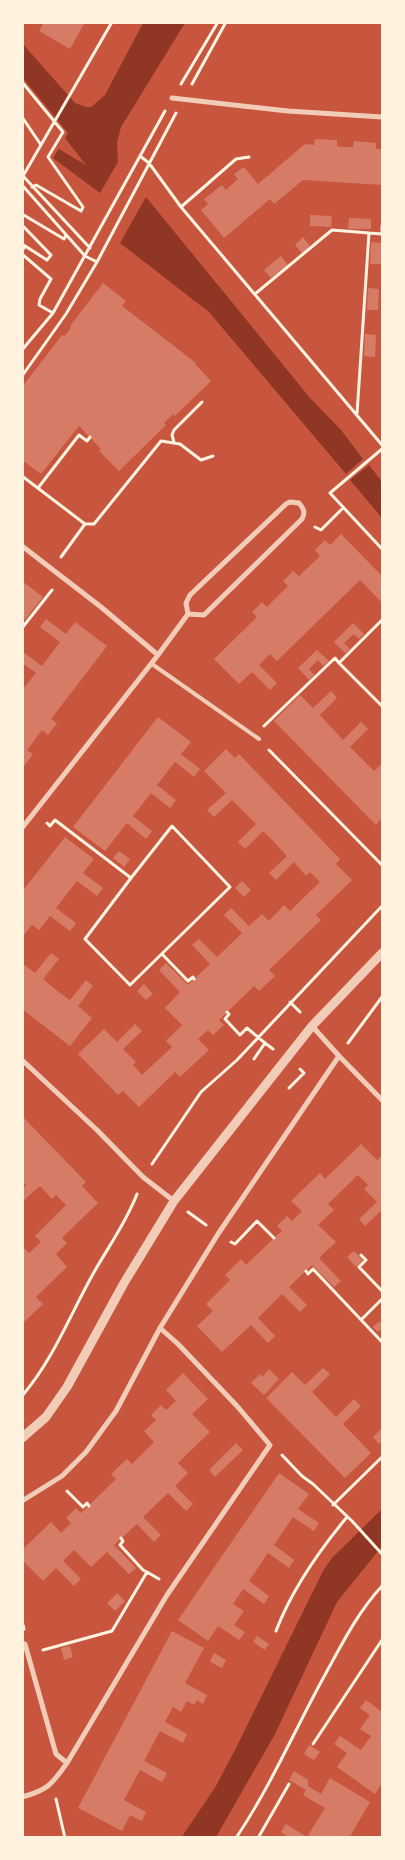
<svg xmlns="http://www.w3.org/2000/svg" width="405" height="1860" font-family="'Sofia Sans Condensed',sans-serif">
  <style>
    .water { fill: #8f3625 }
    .building { fill: #d67c66 }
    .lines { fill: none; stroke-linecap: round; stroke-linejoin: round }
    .path { stroke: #fff3e0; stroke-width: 3 }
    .service { stroke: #f1ccb7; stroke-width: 4 }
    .minor { stroke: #f1ccb7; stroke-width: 5 }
    .tertiary { stroke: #f1ccb7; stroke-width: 9 }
  </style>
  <rect width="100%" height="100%" fill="#c8553d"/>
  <!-- water -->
  <path class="water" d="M 143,23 L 185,23 L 121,127 L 117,142 L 118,162 L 100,193 L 53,158 L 59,149 L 86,165 L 65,138 L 68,133 L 23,78 L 22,43 L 75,103 L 86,107 L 91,107 L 105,95 Z
    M 146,197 L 310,398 L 341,430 L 363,459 L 346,474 L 209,312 L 120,243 Z
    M 369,465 L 382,482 L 382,518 L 350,480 Z
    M 382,1509 L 382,1546 L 337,1602 L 275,1734 L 216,1837 L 181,1838 L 216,1786 L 237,1746 L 323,1571 L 332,1558 Z"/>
  <!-- building -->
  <path class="building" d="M 44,22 L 85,22 L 70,49 L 39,31 Z
    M 315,139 L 337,140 L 337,146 L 345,147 L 353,147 L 354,141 L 376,143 L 376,149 L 382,149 L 382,185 L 303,180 L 274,204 L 270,199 L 224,238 L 201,210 L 208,204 L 204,199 L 222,185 L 226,190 L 238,179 L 234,174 L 244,167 L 258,184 L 305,144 L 314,145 Z
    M 310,215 L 332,216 L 331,227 L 310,226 Z
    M 349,218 L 371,219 L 371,229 L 348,229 Z
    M 303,237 L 310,246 L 302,253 L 295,245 Z
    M 371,242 L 382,243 L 381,264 L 370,264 Z
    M 281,256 L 288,265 L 271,278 L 264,270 Z
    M 103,283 L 126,301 L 122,306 L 196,363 L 195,364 L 211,381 L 175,416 L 173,414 L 164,423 L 166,425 L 119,471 L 99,451 L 101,449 L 79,426 L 41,474 L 22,460 L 22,387 L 62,335 L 64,336 L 68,332 L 71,327 L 70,326 Z
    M 368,288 L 379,289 L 378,310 L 367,310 Z
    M 365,334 L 376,335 L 375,357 L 364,356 Z
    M 341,534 L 382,576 L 382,603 L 360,580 L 277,661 L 270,654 L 259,665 L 277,683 L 270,690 L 252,672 L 239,684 L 214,659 L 257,617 L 252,612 L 262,602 L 267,607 L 288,586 L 283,581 L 293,571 L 299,576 L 320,556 L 315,550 L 325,540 L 330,545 Z
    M 22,581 L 43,597 L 22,623 Z
    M 46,619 L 66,634 L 75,622 L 107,646 L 51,719 L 57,723 L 48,735 L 42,730 L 27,750 L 33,754 L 24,766 L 22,765 L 22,690 L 36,673 L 22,663 L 22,651 L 42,666 L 60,642 L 40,627 Z
    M 353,623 L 364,634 L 359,639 L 354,634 L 344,643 L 350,649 L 345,653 L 334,642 Z
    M 317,650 L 329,661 L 323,666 L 318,660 L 309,669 L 314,675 L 309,680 L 298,668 Z
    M 331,691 L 337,698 L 320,715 L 343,740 L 361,722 L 368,729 L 350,747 L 374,771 L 382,763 L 382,777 L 381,778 L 382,780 L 382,823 L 380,820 L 376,825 L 274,721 L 300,695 L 313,708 Z
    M 158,717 L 191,742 L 181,754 L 200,769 L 194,777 L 175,762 L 157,785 L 176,800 L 170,808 L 151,793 L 133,816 L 152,831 L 146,839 L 127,823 L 105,851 L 73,827 Z
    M 226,749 L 235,758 L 239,754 L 340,859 L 336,864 L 352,880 L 316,915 L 321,920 L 269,970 L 275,976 L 259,991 L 254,986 L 219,1020 L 224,1025 L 213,1035 L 208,1030 L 198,1039 L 209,1050 L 180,1077 L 175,1072 L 139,1107 L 123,1091 L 118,1095 L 78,1054 L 104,1029 L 117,1042 L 135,1024 L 142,1031 L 123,1049 L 136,1062 L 133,1065 L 142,1075 L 172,1047 L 166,1041 L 182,1025 L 165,1008 L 180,992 L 159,970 L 166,963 L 188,985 L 210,964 L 192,945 L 199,939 L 217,957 L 242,933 L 224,915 L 231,908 L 249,926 L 262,914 L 269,921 L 284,905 L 290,911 L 320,882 L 310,872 L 306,876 L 294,862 L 276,880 L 269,873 L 287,856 L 275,843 L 263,831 L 245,849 L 238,842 L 256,824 L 232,800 L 214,817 L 207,810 L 226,793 L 204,771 Z
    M 65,837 L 94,859 L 83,873 L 103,888 L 97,896 L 77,881 L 56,908 L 76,923 L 70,931 L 50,916 L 39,930 L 32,925 L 22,937 L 22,892 Z
    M 119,851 L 130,859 L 124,867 L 113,858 Z
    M 242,881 L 251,890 L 244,897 L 235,888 Z
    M 51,953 L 59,959 L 43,979 L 56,990 L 70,1000 L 86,980 L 93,986 L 78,1006 L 92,1018 L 70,1046 L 22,1009 L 22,963 L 35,973 Z
    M 144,984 L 153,994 L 146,1000 L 137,991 Z
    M 22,1116 L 86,1182 L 82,1186 L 98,1203 L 62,1238 L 67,1243 L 56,1254 L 67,1267 L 36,1297 L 43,1304 L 22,1324 L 22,1246 L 29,1253 L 41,1242 L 35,1236 L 66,1205 L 56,1195 L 52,1199 L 40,1186 L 22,1202 L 22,1189 L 26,1185 L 22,1181 Z
    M 361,1144 L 377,1160 L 382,1155 L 382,1210 L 365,1226 L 359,1219 L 377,1202 L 364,1189 L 368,1185 L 358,1175 L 328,1204 L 334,1210 L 318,1225 L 336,1242 L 319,1258 L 341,1281 L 334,1287 L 312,1265 L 289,1287 L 307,1305 L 300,1312 L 282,1294 L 258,1318 L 275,1336 L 268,1343 L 251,1325 L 222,1352 L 197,1326 L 213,1311 L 206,1304 L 230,1280 L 225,1275 L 241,1259 L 246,1265 L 274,1238 L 282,1231 L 277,1226 L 287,1216 L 292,1221 L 302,1211 L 291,1201 L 320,1173 L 325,1179 Z
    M 354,1251 L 363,1260 L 356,1267 L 347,1257 Z
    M 379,1321 L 382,1324 L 382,1328 L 378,1332 L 373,1327 Z
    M 323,1368 L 330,1374 L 312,1392 L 336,1417 L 354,1399 L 361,1406 L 343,1424 L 371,1453 L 345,1478 L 266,1398 L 292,1372 L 305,1385 Z
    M 269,1369 L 279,1379 L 264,1395 L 251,1383 L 260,1374 L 262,1377 Z
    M 183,1373 L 208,1399 L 192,1414 L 210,1432 L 178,1463 L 188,1473 L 175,1486 L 193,1504 L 186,1511 L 168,1493 L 143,1517 L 161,1535 L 154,1542 L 137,1524 L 114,1545 L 136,1568 L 129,1574 L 107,1552 L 91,1567 L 74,1550 L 63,1561 L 81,1579 L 74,1586 L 56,1568 L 43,1581 L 22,1560 L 22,1550 L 51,1522 L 61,1533 L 71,1523 L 66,1518 L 76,1508 L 81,1513 L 116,1479 L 111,1474 L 127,1459 L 132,1464 L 154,1442 L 144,1431 L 156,1420 L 151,1415 L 161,1405 L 166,1410 L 176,1401 L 166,1390 Z
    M 382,1428 L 382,1441 L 379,1444 L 373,1437 Z
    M 236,1443 L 243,1450 L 215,1477 L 209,1470 Z
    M 279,1473 L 309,1494 L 298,1509 L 319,1523 L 314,1531 L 293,1517 L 274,1545 L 294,1560 L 289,1568 L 268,1553 L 249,1581 L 269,1596 L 264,1604 L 243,1589 L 233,1604 L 244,1611 L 234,1625 L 245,1632 L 239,1640 L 218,1626 L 208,1641 L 178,1620 Z
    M 117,1593 L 125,1601 L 115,1611 L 107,1603 Z
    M 172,1631 L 204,1648 L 185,1683 L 207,1695 L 203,1704 L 197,1700 L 194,1705 L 187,1701 L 181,1712 L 173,1707 L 165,1722 L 187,1734 L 183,1743 L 160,1731 L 144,1761 L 167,1773 L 162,1782 L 140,1770 L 124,1800 L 146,1812 L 142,1821 L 130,1815 L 122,1831 L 78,1808 Z
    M 257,1636 L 269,1644 L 265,1650 L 253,1642 Z
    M 70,1646 L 73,1657 L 64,1660 L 61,1648 Z
    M 214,1653 L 226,1660 L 222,1668 L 210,1662 Z
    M 366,1700 L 382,1712 L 382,1783 L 375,1794 L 337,1767 L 347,1753 L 334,1744 L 340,1736 L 361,1750 L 371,1736 L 360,1729 L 370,1715 L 360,1708 Z
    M 309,1745 L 320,1752 L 314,1760 L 304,1754 Z
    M 294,1771 L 308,1780 L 308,1786 L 321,1794 L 330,1778 L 370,1802 L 349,1838 L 289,1838 L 281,1832 L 286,1824 L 307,1837 L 325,1808 L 303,1795 L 306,1790 L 289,1780 Z"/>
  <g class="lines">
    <!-- path -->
    <path class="path" d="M 22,82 L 63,132 L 48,157 L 83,207 L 81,211 L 36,185 L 32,187
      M 181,84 L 218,22
      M 192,84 L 226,22
      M 22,117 L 41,145
      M 140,156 L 149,163 L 181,207 L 382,445
      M 22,185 L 85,256 L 97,262
      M 181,207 L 236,159 L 249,157
      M 22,214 L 64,239 L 66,235
      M 22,225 L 51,255 L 47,260 L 22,244
      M 90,248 L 23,176 L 112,22
      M 22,251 L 25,246
      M 22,254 L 51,279 L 40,299 L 39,305 L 53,313
      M 255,294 L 332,230 L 369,233
      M 22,350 L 53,313 L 165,111
      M 22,376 L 66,314 L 97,262 L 176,113
      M 357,414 L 369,233 L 382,234 L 382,226
      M 174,442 L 172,435 L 174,430 L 202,402
      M 382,449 L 330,493 L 382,549
      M 22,476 L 85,524
      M 38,488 L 79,435 L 87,441 L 90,437
      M 315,527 L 321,530 L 343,508
      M 61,557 L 85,524 L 94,524 L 161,441 L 180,444 L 201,460 L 213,456
      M 382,620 L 339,663 L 382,706
      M 22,628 L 52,590
      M 264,726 L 335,658 L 339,663
      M 269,750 L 382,865
      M 47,823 L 50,826 L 55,820 L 131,878 L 85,939 L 130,985 L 230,887 L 172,826 L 131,878
      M 162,954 L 188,981 L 193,977 L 194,979
      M 290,1002 L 300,1012
      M 227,1012 L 229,1014 L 225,1019 L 240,1035 L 247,1028 L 265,1043
      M 348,1043 L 382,997
      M 254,1059 L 265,1043 L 273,1049
      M 289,1088 L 304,1073 L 300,1069
      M 152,1164 L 201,1092 L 237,1060 L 382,906
      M 188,1212 L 206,1225
      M 231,1242 L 235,1244 L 257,1221 L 274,1238
      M 361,1255 L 366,1260 L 359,1267 L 382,1291
      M 306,1271 L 308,1274 L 313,1269 L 382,1342
      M 361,1320 L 382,1299
      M 22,1396 C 53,1360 70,1315 93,1274 C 108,1247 126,1223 137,1194
      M 282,1455 L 302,1476 L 313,1484 L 352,1521 L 382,1554
      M 67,1491 L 83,1507 L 87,1503 L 89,1506
      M 333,1505 L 382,1457
      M 121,1538 L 123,1541 L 120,1545 L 143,1570 L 147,1572
      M 22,1621 L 24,1629
      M 276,1631 C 292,1589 318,1552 347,1517
      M 43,1650 L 112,1631 L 147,1572 L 159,1579
      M 313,1744 L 382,1640
      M 56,1799 L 65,1838
      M 236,1838 C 271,1786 296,1727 326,1673 C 343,1642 358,1612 382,1586
      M 258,1838 L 289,1784"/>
    <!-- service -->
    <path class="service" d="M 152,664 L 259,739"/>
    <!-- minor -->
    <path class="minor" d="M 172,98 L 288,111 L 382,117
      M 22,546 L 101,607 L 158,655
      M 22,828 L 158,655 L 188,614 L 186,603 L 190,595 L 286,504 L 290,502 L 299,503 C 303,508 306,512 302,519 L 204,615 L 188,614
      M 312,1026 L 339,1056 L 382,1100
      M 22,1060 L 97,1130 L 143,1177 L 174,1201
      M 22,1501 L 62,1476 L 86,1452 L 116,1411 L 160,1328 L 218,1234 L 339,1056
      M 22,1643 L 25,1644 L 56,1754 L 67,1763
      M 22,1797 C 48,1790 52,1784 67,1763 L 167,1595 L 270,1445 L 237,1406 L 178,1344 L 160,1328"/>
    <!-- tertiary -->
    <path class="tertiary" d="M 22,1438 L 46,1417 L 67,1387 L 124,1283 L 174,1201 L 312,1026 L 382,953"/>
  </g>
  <!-- border -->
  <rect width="405" height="1860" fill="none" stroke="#fff3e0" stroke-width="48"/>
</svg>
